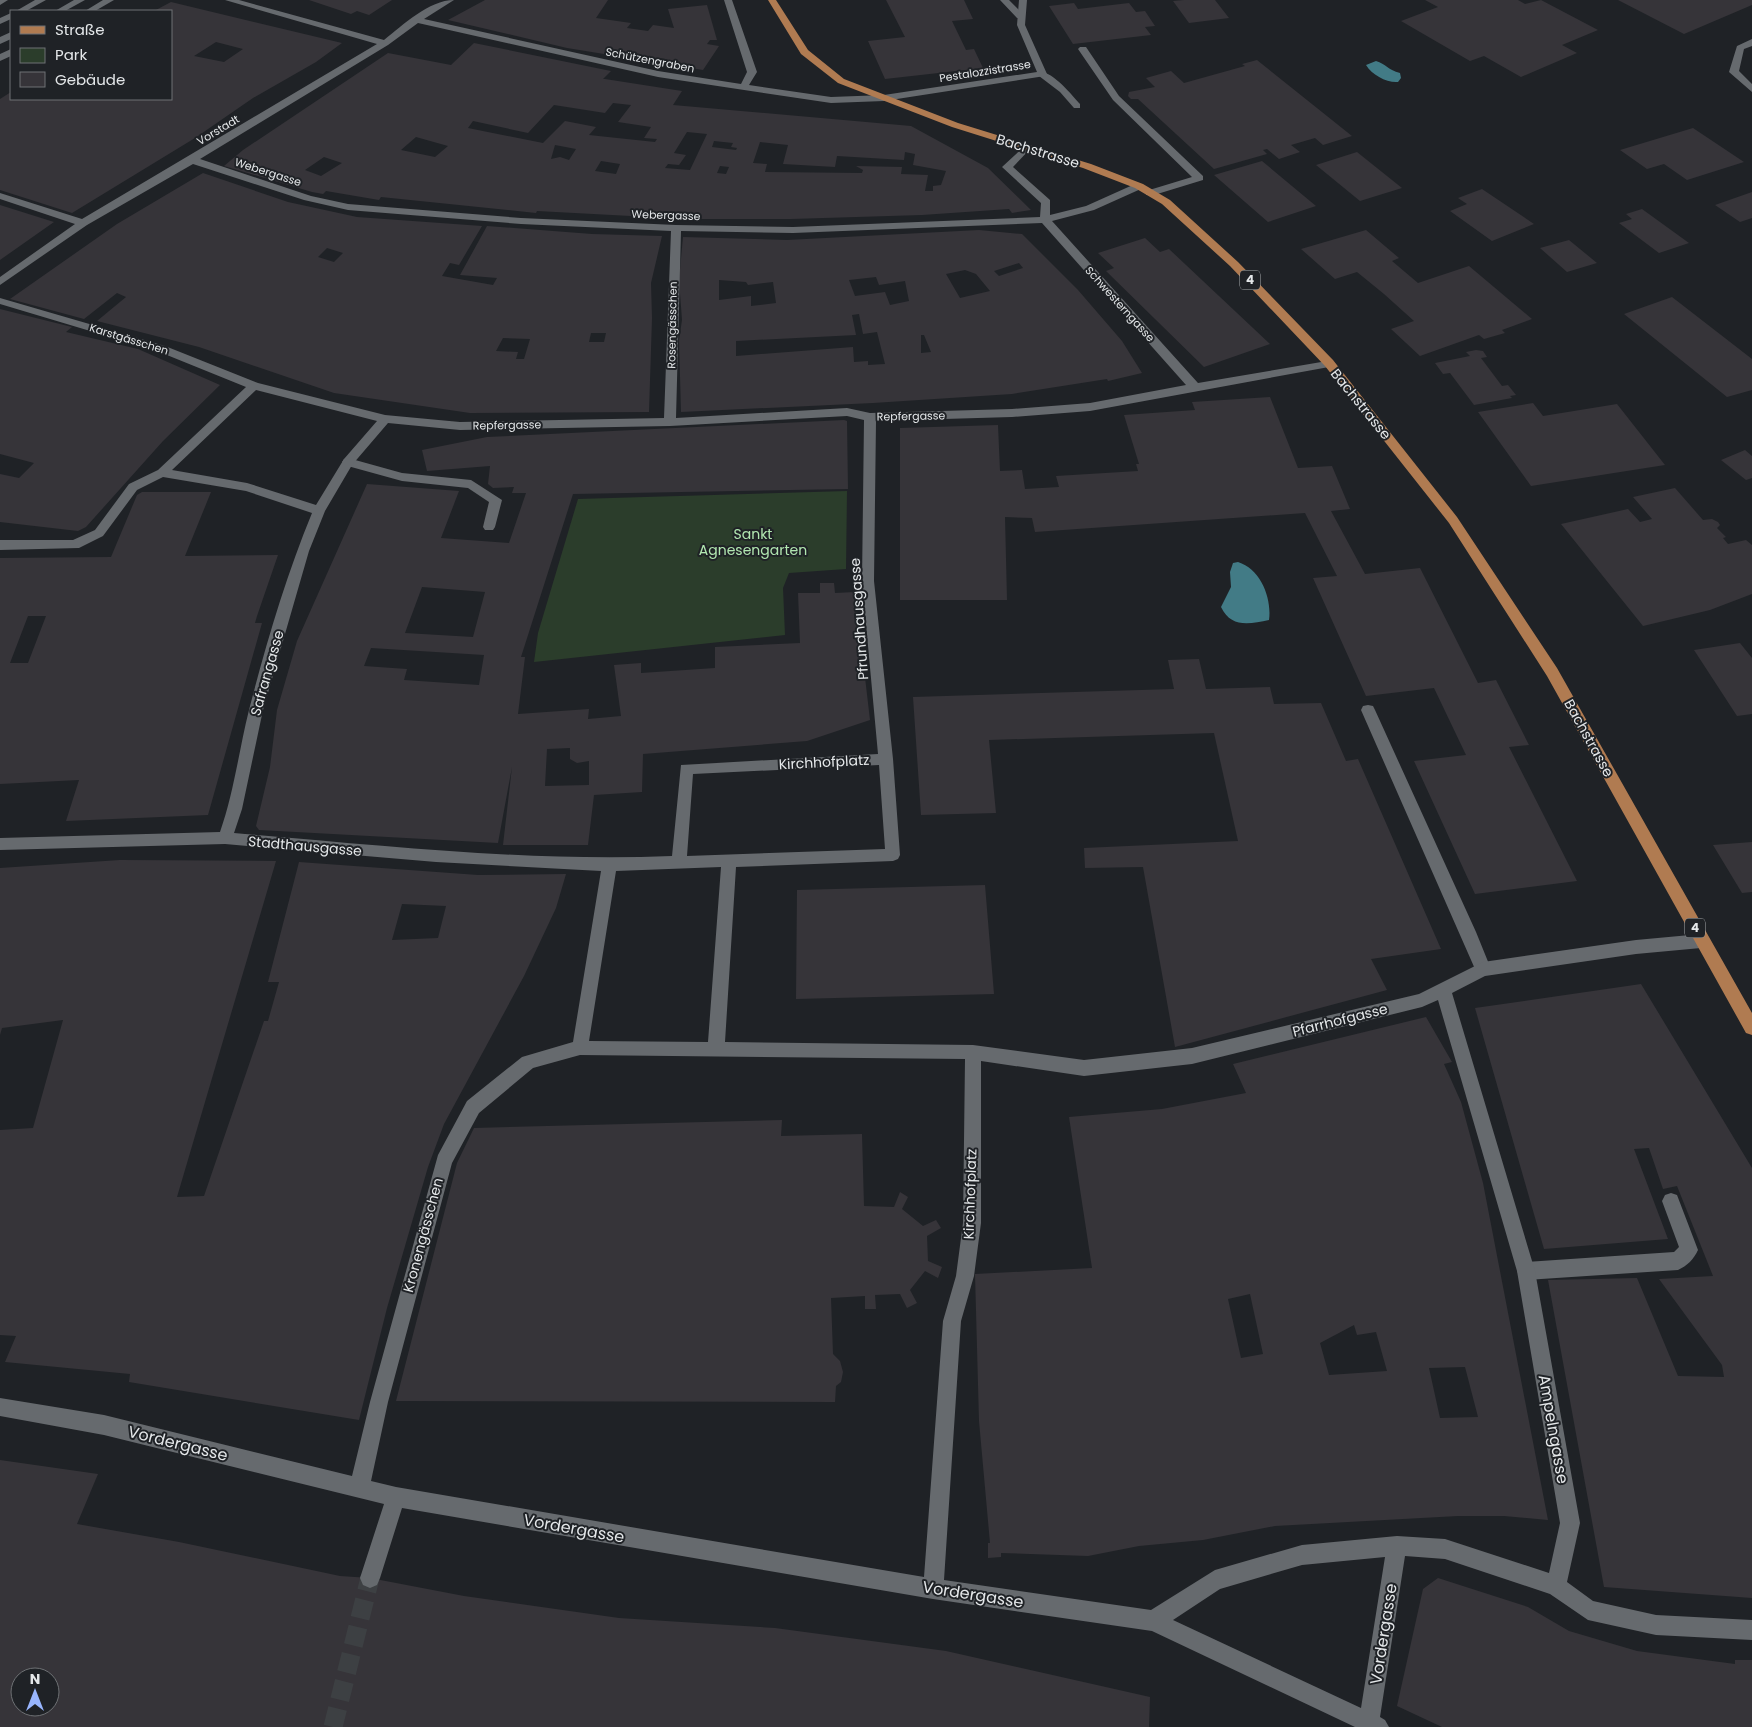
<svg xmlns="http://www.w3.org/2000/svg" width="1752" height="1727" font-family="Poppins,sans-serif">
  <style>
    .green { fill: #2b3d2b }
    .water { fill: #427b86 }
    .building { fill: #363439; fill-rule: evenodd }
    .lines { fill: none; stroke-linecap: round; stroke-linejoin: round }
    .street-tunnel { stroke: #3d4043; stroke-width: 19; stroke-dasharray: 19 9; stroke-linecap: butt }
    .lane { fill: #666a6e; fill-rule: evenodd }
    .street { fill: #666a6e; fill-rule: evenodd }
    .primary { fill: #b07b51; fill-rule: evenodd }
    .labels { text-anchor: middle; stroke-width: 4; stroke-linejoin: round; paint-order: stroke }
    .far-street-label { font-size: 11px; fill: #e4e7e9; stroke: #1f2226 }
    .shield { fill: #1f2226; stroke: #a9acae; stroke-width: 1 }
    .shield-label { font-size: 12px; font-weight: bold; fill: #e4e7e9 }
    .street-label { font-size: 14px; fill: #e4e7e9; stroke: #1f2226 }
    .park-label { font-size: 14px; fill: #b1e6b0; stroke: #1f2226 }
    .near-street-label { font-size: 16px; fill: #e4e7e9; stroke: #1f2226 }
  </style>
  <rect width="100%" height="100%" fill="#1f2226"/>
  <!-- green -->
  <path class="green" d="M 847,491 L 846,569 L 789,573 L 783,588 L 785,635 L 534,662 L 538,633 L 578,499 Z"/>
  <!-- water -->
  <path class="water" d="M 1376,61 C 1386,64 1388,70 1400,73 L 1401,78 L 1398,82 C 1387,83 1372,75 1366,65 Z
    M 1238,562 C 1261,569 1272,599 1269,620 C 1249,624 1231,628 1221,607 L 1231,587 L 1230,572 L 1233,563 Z"/>
  <!-- building -->
  <path class="building" d="M 309,0 L 392,0 L 369,15 L 357,11 L 351,14 Z
    M 485,0 L 608,0 L 596,18 L 631,23 L 627,28 L 648,31 L 653,25 L 674,28 L 668,9 L 707,5 L 717,40 L 710,40 L 707,44 L 719,46 L 703,70 L 567,48 L 448,20 Z
    M 886,0 L 964,0 L 973,19 L 952,21 L 966,50 L 974,49 L 983,68 L 885,79 L 868,41 L 905,37 Z
    M 1184,0 L 1215,0 L 1229,18 L 1189,23 L 1173,1 Z
    M 1425,0 L 1518,0 L 1525,4 L 1541,0 L 1598,30 L 1562,45 L 1577,53 L 1521,77 L 1484,56 L 1470,61 L 1401,21 L 1438,7 Z
    M 1618,0 L 1752,0 L 1752,5 L 1684,34 Z
    M 171,2 L 342,43 L 316,62 L 253,98 L 195,138 L 72,213 L 0,190 L 0,99 L 11,92 L 11,99 L 171,99 L 171,11 L 154,11 ZM 216,42 L 243,49 L 224,62 L 194,56 Z
    M 1074,3 L 1078,9 L 1129,3 L 1136,12 L 1145,11 L 1155,26 L 1145,27 L 1151,35 L 1073,44 L 1049,6 Z
    M 474,43 L 611,71 L 603,79 L 605,79 L 682,91 L 673,105 L 911,126 L 988,168 L 1031,210 L 1012,213 L 1009,209 L 922,215 L 791,219 L 687,219 L 537,211 L 536,213 L 381,197 L 379,200 L 326,191 L 323,194 L 312,192 L 224,166 L 243,150 L 388,53 L 451,65 ZM 613,103 L 631,105 L 618,122 L 651,127 L 644,138 L 657,139 L 655,142 L 589,135 L 596,127 L 565,121 L 543,143 L 468,128 L 473,121 L 528,133 L 554,105 L 605,113 ZM 687,132 L 707,134 L 690,170 L 665,168 L 668,164 L 679,165 L 686,155 L 674,153 ZM 416,137 L 448,146 L 435,157 L 401,150 ZM 714,141 L 733,143 L 731,147 L 737,148 L 736,150 L 712,147 ZM 760,142 L 788,145 L 783,164 L 835,167 L 837,156 L 904,160 L 905,152 L 915,154 L 913,165 L 946,171 L 941,185 L 933,186 L 933,191 L 925,191 L 928,175 L 901,174 L 902,167 L 856,166 L 863,170 L 862,173 L 765,172 L 767,164 L 753,163 ZM 555,145 L 576,149 L 569,160 L 560,157 L 551,159 ZM 324,157 L 342,163 L 321,176 L 305,170 ZM 601,161 L 620,164 L 616,174 L 595,171 ZM 720,166 L 729,167 L 726,174 L 717,173 Z
    M 1257,60 L 1352,136 L 1323,145 L 1315,138 L 1291,145 L 1300,152 L 1279,159 L 1267,149 L 1263,150 L 1267,154 L 1214,169 L 1138,99 L 1131,99 L 1128,96 L 1129,92 L 1155,87 L 1146,78 L 1171,71 L 1184,83 L 1245,66 L 1242,64 Z
    M 1693,128 L 1744,162 L 1687,180 L 1664,164 L 1647,169 L 1620,150 Z
    M 1357,152 L 1402,188 L 1360,201 L 1316,165 Z
    M 1262,161 L 1316,206 L 1268,222 L 1214,175 Z
    M 203,173 L 288,202 L 357,217 L 482,226 L 459,265 L 450,263 L 442,276 L 493,285 L 497,278 L 460,275 L 487,226 L 592,234 L 662,236 L 651,283 L 652,318 L 649,412 L 470,413 L 334,393 L 199,347 L 97,321 L 126,297 L 117,293 L 84,319 L 10,299 L 117,224 ZM 327,248 L 343,253 L 334,262 L 318,257 ZM 591,333 L 606,333 L 604,342 L 589,342 ZM 503,338 L 530,339 L 524,359 L 516,359 L 518,352 L 496,351 Z
    M 1482,189 L 1534,224 L 1492,241 L 1450,211 L 1467,204 L 1458,198 Z
    M 1752,192 L 1752,218 L 1740,222 L 1715,205 Z
    M 0,205 L 54,222 L 0,260 Z
    M 1642,209 L 1689,243 L 1659,253 L 1619,223 L 1632,219 L 1626,214 Z
    M 979,230 L 1022,234 L 1078,290 L 1122,341 L 1142,373 L 1108,381 L 1107,379 L 1012,394 L 873,403 L 681,412 L 679,340 L 682,320 L 679,280 L 683,237 L 787,240 ZM 1019,263 L 1023,268 L 999,276 L 994,271 ZM 965,270 L 976,274 L 990,291 L 960,298 L 946,274 ZM 876,277 L 879,285 L 905,281 L 909,301 L 890,305 L 885,292 L 855,296 L 849,280 ZM 719,280 L 746,282 L 748,285 L 773,282 L 776,303 L 751,306 L 751,296 L 719,300 ZM 859,314 L 863,334 L 877,332 L 885,364 L 868,365 L 868,361 L 854,362 L 853,347 L 736,356 L 736,341 L 856,335 L 852,315 ZM 921,335 L 924,335 L 931,352 L 921,353 Z
    M 1366,230 L 1399,258 L 1392,261 L 1418,283 L 1469,266 L 1532,319 L 1502,330 L 1505,333 L 1484,339 L 1479,335 L 1420,356 L 1391,329 L 1414,321 L 1384,294 L 1357,272 L 1335,279 L 1301,249 Z
    M 1145,238 L 1160,252 L 1169,249 L 1270,344 L 1204,367 L 1106,271 L 1114,268 L 1098,253 Z
    M 1569,240 L 1597,263 L 1567,272 L 1540,248 Z
    M 1672,297 L 1752,359 L 1752,390 L 1727,397 L 1624,314 Z
    M 0,309 L 72,327 L 66,332 L 138,349 L 220,385 L 163,441 L 86,527 L 78,531 L 0,522 L 0,474 L 19,478 L 34,463 L 0,454 Z
    M 1476,350 L 1483,351 L 1487,357 L 1481,358 L 1502,386 L 1508,385 L 1516,395 L 1510,396 L 1512,398 L 1474,405 L 1450,373 L 1443,374 L 1435,363 L 1470,356 L 1466,352 Z
    M 1270,397 L 1298,468 L 1332,466 L 1350,509 L 1331,511 L 1365,574 L 1420,568 L 1478,683 L 1496,680 L 1529,745 L 1509,747 L 1577,881 L 1475,894 L 1414,761 L 1466,755 L 1434,688 L 1366,696 L 1313,578 L 1337,576 L 1305,513 L 1035,532 L 1032,518 L 1005,517 L 1007,600 L 900,600 L 900,428 L 998,425 L 1000,471 L 1022,470 L 1025,489 L 1059,487 L 1056,476 L 1138,471 L 1136,464 L 1139,464 L 1124,415 L 1195,410 L 1192,402 Z
    M 1533,403 L 1543,416 L 1617,404 L 1665,465 L 1531,486 L 1478,412 Z
    M 844,420 L 847,421 L 848,489 L 573,494 L 521,657 L 525,657 L 518,714 L 589,709 L 588,719 L 621,716 L 614,665 L 641,663 L 641,673 L 715,668 L 715,647 L 800,643 L 798,593 L 820,593 L 820,583 L 834,583 L 835,593 L 855,592 L 870,720 L 807,741 L 643,754 L 642,792 L 594,795 L 588,845 L 503,845 L 512,767 L 498,843 L 259,830 L 256,826 L 270,767 L 277,710 L 297,641 L 367,484 L 459,491 L 441,538 L 509,543 L 526,493 L 512,493 L 514,487 L 493,488 L 488,484 L 490,466 L 427,471 L 422,450 L 487,437 ZM 422,587 L 485,592 L 473,637 L 405,633 ZM 371,648 L 484,655 L 479,685 L 404,680 L 407,669 L 364,666 ZM 570,748 L 570,759 L 577,763 L 589,761 L 589,785 L 545,786 L 547,749 Z
    M 1745,450 L 1752,456 L 1752,478 L 1746,480 L 1721,460 Z
    M 1675,488 L 1703,520 L 1712,519 L 1718,522 L 1720,525 L 1717,528 L 1726,537 L 1723,538 L 1728,544 L 1746,540 L 1752,545 L 1752,594 L 1710,610 L 1643,626 L 1561,524 L 1628,509 L 1640,522 L 1652,519 L 1633,497 Z
    M 142,492 L 211,492 L 185,556 L 278,555 L 257,616 L 255,623 L 262,623 L 208,815 L 66,821 L 79,780 L 0,784 L 0,558 L 111,557 L 137,495 ZM 28,616 L 46,616 L 28,663 L 10,663 Z
    M 1740,643 L 1752,658 L 1752,714 L 1737,716 L 1694,650 Z
    M 1199,659 L 1206,689 L 1270,687 L 1274,704 L 1321,703 L 1346,761 L 1358,759 L 1441,949 L 1371,959 L 1387,990 L 1175,1047 L 1143,867 L 1085,868 L 1084,848 L 1238,841 L 1214,733 L 989,740 L 996,813 L 921,815 L 913,697 L 1174,689 L 1168,660 Z
    M 1752,842 L 1752,892 L 1742,893 L 1713,845 Z
    M 120,860 L 276,861 L 177,1197 L 204,1196 L 264,1021 L 268,1021 L 279,982 L 268,982 L 299,862 L 478,875 L 566,874 L 556,908 L 524,976 L 444,1124 L 428,1167 L 387,1308 L 359,1420 L 129,1382 L 130,1374 L 5,1362 L 16,1336 L 0,1335 L 0,1130 L 33,1128 L 63,1020 L 2,1028 L 0,1035 L 0,868 ZM 402,904 L 446,906 L 438,938 L 392,940 Z
    M 985,885 L 994,994 L 796,999 L 797,890 Z
    M 1641,984 L 1752,1168 L 1752,1598 L 1604,1587 L 1548,1280 L 1637,1278 L 1678,1376 L 1724,1377 L 1722,1365 L 1659,1279 L 1713,1276 L 1677,1186 L 1663,1189 L 1649,1148 L 1634,1149 L 1668,1239 L 1544,1249 L 1475,1008 Z
    M 1426,1017 L 1452,1062 L 1444,1064 L 1461,1102 L 1483,1183 L 1548,1520 L 1504,1516 L 1458,1516 L 1275,1526 L 1203,1540 L 1139,1546 L 1088,1556 L 1001,1553 L 1001,1557 L 988,1558 L 988,1543 L 990,1543 L 979,1421 L 975,1274 L 1092,1268 L 1069,1117 L 1162,1109 L 1246,1093 L 1233,1064 ZM 1250,1294 L 1263,1354 L 1241,1358 L 1228,1299 ZM 1354,1325 L 1357,1335 L 1376,1332 L 1387,1371 L 1329,1375 L 1320,1343 ZM 1465,1367 L 1478,1417 L 1440,1418 L 1429,1368 Z
    M 782,1120 L 781,1136 L 862,1134 L 864,1206 L 894,1207 L 900,1192 L 908,1197 L 902,1209 L 923,1226 L 936,1220 L 941,1228 L 927,1236 L 928,1261 L 942,1267 L 938,1278 L 925,1271 L 910,1290 L 917,1303 L 907,1308 L 900,1294 L 875,1295 L 876,1309 L 865,1309 L 865,1296 L 831,1298 L 833,1354 L 840,1361 L 843,1372 L 841,1382 L 836,1386 L 835,1402 L 396,1401 L 457,1163 L 474,1128 Z
    M 0,1460 L 98,1474 L 77,1524 L 179,1542 L 340,1576 L 370,1578 L 464,1596 L 619,1618 L 775,1628 L 946,1651 L 1150,1697 L 1149,1727 L 0,1727 ZM 20,1677 L 50,1677 L 50,1707 L 20,1707 Z
    M 1438,1578 L 1528,1607 L 1569,1631 L 1637,1651 L 1735,1664 L 1735,1660 L 1752,1660 L 1752,1727 L 1442,1727 L 1397,1706 L 1423,1589 Z"/>
  <g class="lines">
    <!-- street-tunnel -->
    <path class="street-tunnel" d="M 333,1727 L 370,1578"/>
    <!-- lane -->
    <path class="lane" d="M 0,0 L 8,0 L 0,5 Z
      M 35,0 L 46,0 L 26,11 L 16,11 Z
      M 74,0 L 85,0 L 65,11 L 55,11 Z
      M 103,0 L 114,0 L 95,11 L 85,11 Z
      M 1000,0 L 1009,0 L 1023,14 L 1023,18 L 1017,18 Z
      M 11,13 L 11,19 L 0,24 L 0,18 Z
      M 11,32 L 11,39 L 0,44 L 0,37 Z
      M 1080,47 L 1086,47 L 1119,96 L 1203,176 L 1203,180 L 1154,195 L 1146,195 L 1146,191 L 1192,177 L 1113,100 L 1078,49 Z
      M 11,49 L 11,56 L 0,61 L 0,54 Z
      M 1039,72 C 1052,70 1072,95 1080,104 L 1080,108 L 1074,108 L 1060,92 L 1039,76 Z
      M 348,458 L 402,473 L 471,480 L 502,500 L 495,527 L 493,530 L 485,530 L 483,527 L 489,502 L 468,488 L 402,481 L 344,465 L 342,462 L 344,459 Z
      M 1368,705 L 1373,706 L 1375,710 L 1476,932 L 1491,969 L 1489,974 L 1483,976 L 1477,974 L 1475,969 L 1361,710 L 1363,706 Z
      M 1671,1193 L 1677,1195 L 1698,1250 C 1694,1259 1687,1266 1678,1270 L 1526,1280 L 1520,1277 L 1517,1271 L 1520,1265 L 1526,1262 L 1674,1252 L 1679,1247 L 1662,1201 L 1665,1195 Z"/>
    <!-- street -->
    <path class="street" d="M 225,0 L 239,0 L 384,40 C 403,25 429,0 454,0 L 424,19 L 658,71 L 741,84 L 747,72 L 724,0 L 732,0 L 757,72 L 749,85 L 831,97 L 884,95 L 1037,72 L 1017,25 L 1019,0 L 1027,0 L 1025,25 L 1047,74 L 1045,76 L 884,101 L 831,103 L 658,77 L 418,23 L 388,45 L 200,159 L 311,196 L 348,204 L 521,218 L 676,225 L 793,227 L 1040,217 L 1041,203 L 1002,167 L 1027,144 L 1032,147 L 1013,167 L 1050,200 L 1050,215 L 1086,206 L 1135,184 L 1143,184 L 1143,188 L 1094,210 L 1052,221 L 1198,383 L 1333,360 L 1333,366 L 1329,367 L 1090,411 L 1012,417 L 876,421 L 874,581 L 893,759 L 900,855 L 898,859 L 893,861 L 736,867 L 725,1042 L 973,1045 L 1084,1060 L 1192,1048 L 1419,994 L 1483,962 L 1636,940 L 1701,934 L 1707,936 L 1709,941 L 1707,946 L 1701,948 L 1636,954 L 1485,976 L 1452,993 L 1535,1271 L 1580,1523 L 1567,1582 L 1593,1601 L 1656,1615 L 1752,1620 L 1752,1640 L 1656,1635 L 1588,1620 L 1550,1594 L 1445,1559 L 1405,1556 L 1380,1717 L 1385,1720 L 1389,1727 L 1355,1727 L 1152,1631 L 933,1599 L 402,1508 L 380,1578 L 377,1585 L 370,1588 L 363,1585 L 360,1578 L 384,1504 L 104,1435 L 0,1416 L 0,1398 L 104,1415 L 352,1476 L 370,1402 L 438,1155 L 467,1101 L 522,1057 L 573,1042 L 601,871 L 436,862 L 225,844 L 0,850 L 0,838 L 220,832 C 234,792 239,750 249,710 C 266,644 286,576 312,513 L 246,491 L 163,477 L 137,490 L 103,536 L 79,548 L 0,550 L 0,540 L 73,540 L 95,530 L 129,484 L 158,470 L 246,387 L 157,351 L 0,304 L 0,298 L 165,346 L 258,383 L 385,415 L 460,422 L 664,418 L 671,231 L 521,224 L 348,210 L 304,200 L 193,164 L 87,225 L 0,285 L 0,277 L 75,224 L 0,199 L 0,193 L 82,219 L 377,44 ZM 1042,223 L 1186,385 L 1090,403 L 1012,409 L 870,413 L 847,408 L 676,418 L 681,231 L 793,233 ZM 256,390 L 377,421 L 344,459 L 316,505 L 247,483 L 172,470 ZM 847,416 L 864,420 L 862,581 L 878,754 L 681,765 L 672,856 C 526,862 380,845 234,833 L 242,809 L 263,710 L 309,551 L 325,511 L 352,465 L 388,423 L 460,430 L 670,426 ZM 879,765 L 885,849 L 687,856 L 693,774 ZM 721,867 L 708,1042 L 589,1041 L 616,871 ZM 1438,1000 L 1517,1271 L 1560,1523 L 1549,1573 L 1445,1539 L 1397,1536 L 1302,1545 L 1215,1570 L 1151,1610 L 944,1580 L 961,1321 L 974,1276 L 981,1223 L 981,1061 L 1084,1076 L 1192,1064 L 1422,1007 ZM 580,1055 L 965,1059 L 963,1223 L 956,1276 L 943,1321 L 924,1577 L 396,1487 L 371,1481 L 388,1402 L 452,1163 L 479,1113 L 533,1068 ZM 1385,1557 L 1361,1708 L 1173,1620 L 1220,1589 L 1302,1565 Z
      M 1752,39 L 1752,46 L 1744,49 L 1739,71 L 1752,84 L 1752,92 L 1729,72 L 1737,46 Z"/>
    <!-- primary -->
    <path class="primary" d="M 768,0 L 776,0 L 808,50 L 844,79 L 958,123 L 1091,164 L 1143,184 L 1170,200 L 1238,262 L 1333,360 L 1457,517 L 1557,668 L 1752,1013 L 1752,1035 L 1746,1033 L 1547,676 L 1449,523 L 1325,366 L 1230,266 L 1162,204 L 1135,188 L 1083,168 L 952,127 L 838,83 L 801,54 Z"/>
  </g>
  <g class="labels">
    <!-- far-street labels -->
    <g class="far-street-label">
      <text transform="translate(650 60) rotate(11)" y="4">Schützengraben</text>
      <text transform="translate(985 71) rotate(-9)" y="4">Pestalozzistrasse</text>
      <text transform="translate(218 130) rotate(-31)" y="4">Vorstadt</text>
      <text transform="translate(268 172) rotate(18)" y="4">Webergasse</text>
      <text transform="translate(666 215) rotate(2)" y="4">Webergasse</text>
      <text transform="translate(1120 304) rotate(48)" y="4">Schwesterngasse</text>
      <text transform="translate(672 325) rotate(-89)" y="4">Rosengässchen</text>
      <text transform="translate(129 339) rotate(17)" y="4">Karstgässchen</text>
      <text transform="translate(911 416) rotate(-1)" y="4">Repfergasse</text>
      <text transform="translate(507 425) rotate(-1)" y="4">Repfergasse</text>
    </g>
    <!-- shield labels -->
    <g class="shield">
      <rect x="1240" y="270.5" width="20" height="19" rx="4"/>
      <rect x="1685" y="918.5" width="20" height="19" rx="4"/>
    </g>
    <g class="shield-label">
      <text x="1250" y="284">4</text>
      <text x="1695" y="932">4</text>
    </g>
    <!-- street labels -->
    <g class="street-label">
      <text transform="translate(1038 151) rotate(17)" y="5">Bachstrasse</text>
      <text transform="translate(1361 404) rotate(51)" y="5">Bachstrasse</text>
      <text transform="translate(859 619) rotate(-94)" y="5">Pfrundhausgasse</text>
      <text transform="translate(267 673) rotate(-74)" y="5">Safrangasse</text>
      <text transform="translate(1589 738) rotate(61)" y="5">Bachstrasse</text>
      <text transform="translate(824 762) rotate(-3)" y="5">Kirchhofplatz</text>
      <text transform="translate(305 846) rotate(5)" y="5">Stadthausgasse</text>
      <text transform="translate(1340 1020) rotate(-14)" y="5">Pfarrhofgasse</text>
      <text transform="translate(970 1194) rotate(-88)" y="5">Kirchhofplatz</text>
      <text transform="translate(423 1235) rotate(-75)" y="5">Kronengässchen</text>
    </g>
    <!-- park labels -->
    <g class="park-label">
      <text x="753" y="539">Sankt<tspan x="753" dy="16">Agnesengarten</tspan></text>
    </g>
    <!-- near-street labels -->
    <g class="near-street-label">
      <text transform="translate(1554 1429) rotate(80)" y="6">Ampelngasse</text>
      <text transform="translate(178 1443) rotate(14)" y="6">Vordergasse</text>
      <text transform="translate(574 1528) rotate(10)" y="6">Vordergasse</text>
      <text transform="translate(973 1594) rotate(9)" y="6">Vordergasse</text>
      <text transform="translate(1383 1634) rotate(-81)" y="6">Vordergasse</text>
    </g>
  </g>
  <!-- legend -->
  <rect x="10" y="10" width="162" height="90" fill="#1f2226" stroke="#6e7174"/>
  <rect x="20" y="26" width="25" height="8" fill="#b07b51" stroke="#6e7174"/>
  <text x="55" y="35" font-size="15" fill="#e4e7e9">Straße</text>
  <rect x="20" y="48" width="25" height="15" fill="#2b3d2b" stroke="#6e7174"/>
  <text x="55" y="60" font-size="15" fill="#e4e7e9">Park</text>
  <rect x="20" y="72" width="25" height="15" fill="#363439" stroke="#6e7174"/>
  <text x="55" y="85" font-size="15" fill="#e4e7e9">Gebäude</text>
  <!-- north arrow -->
  <g transform="translate(35 1692)"><circle r="24" fill="#1f2226" stroke="#6e7174"/>
  <path d="M0-4L9 19L0 12L-9 19Z" fill="#98b5fd"/>
  <text y="-8" font-size="14" font-weight="bold" text-anchor="middle" fill="#e4e7e9">N</text>
  </g>
</svg>
